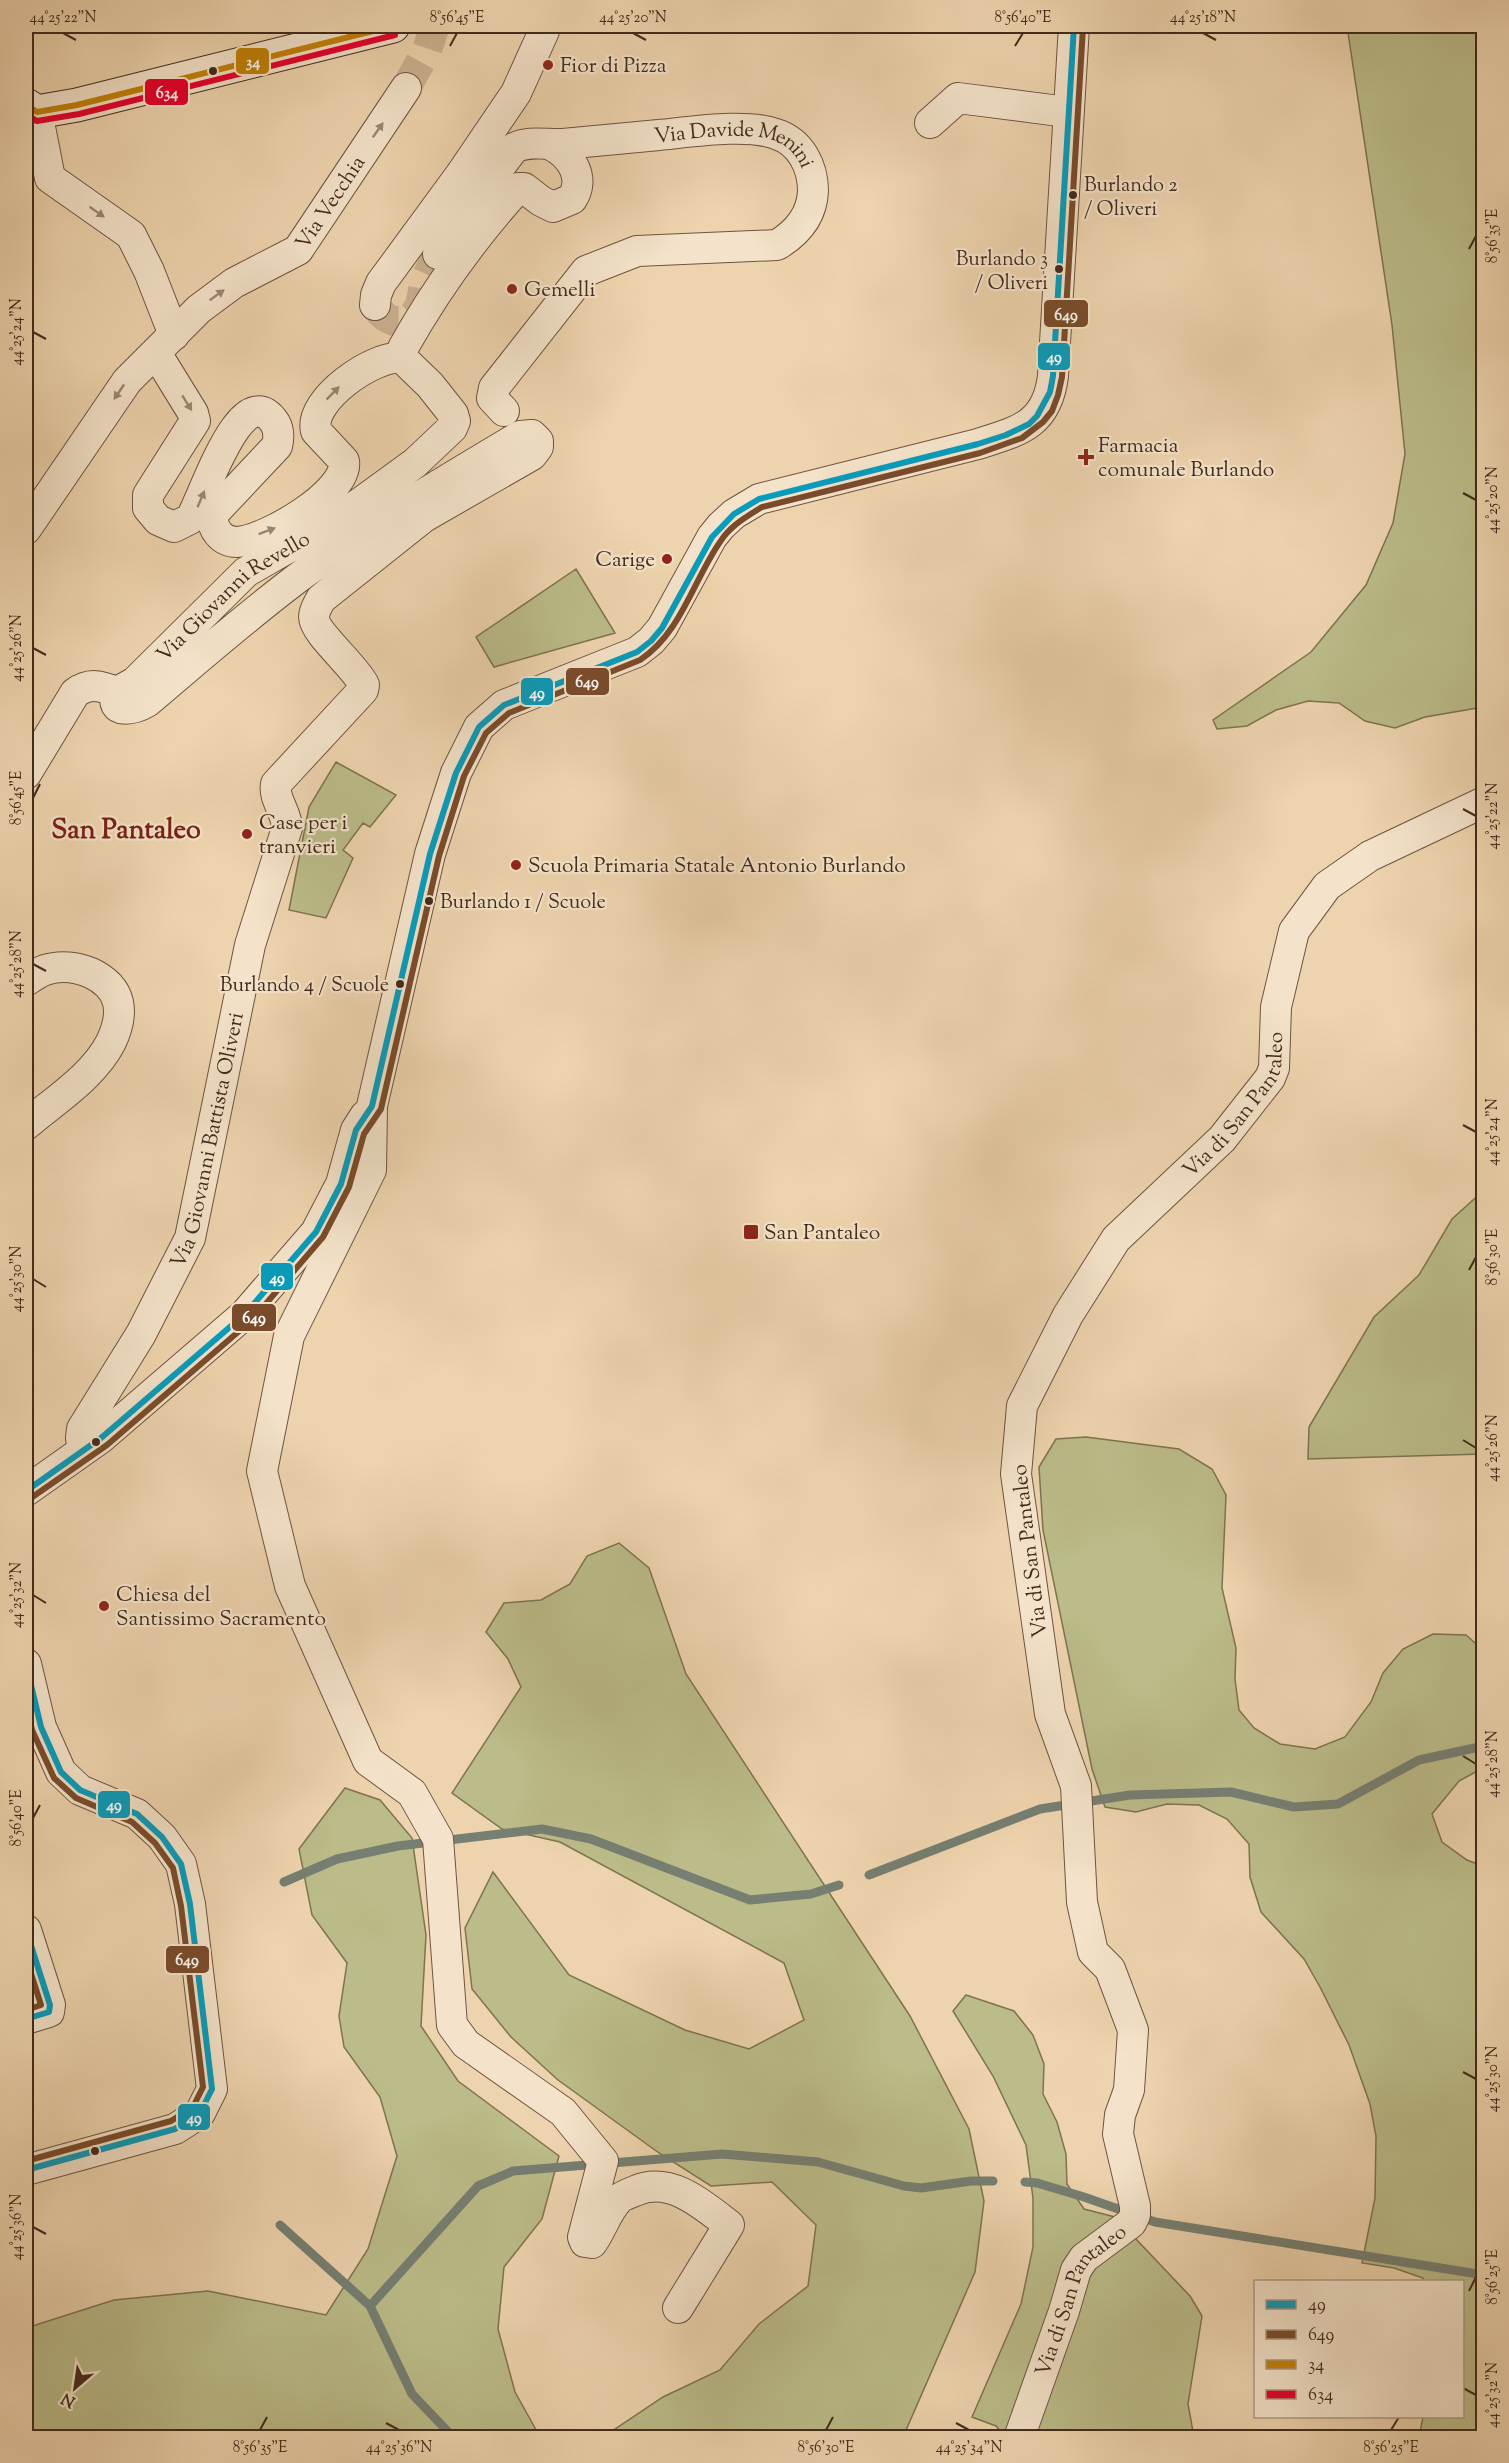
<svg xmlns="http://www.w3.org/2000/svg" width="1509" height="2463" font-family="'Sorts Mill Goudy',serif">
  <style>
    .green { fill: #bbbc89; stroke: #7e7352; stroke-width: 1.5 }
    .lines { fill: none; stroke-linecap: round; stroke-linejoin: round }
    .stream { stroke: #767f72; stroke-width: 9 }
    .street-tunnel { stroke: #ccb291; stroke-width: 30; stroke-dasharray: 30 15; stroke-linecap: butt }
    .street-casing { stroke: #6d5440; stroke-width: 32 }
    .secondary-casing { stroke: #422a1c; stroke-width: 35 }
    .street { stroke: #f4e3ca; stroke-width: 30 }
    .secondary { stroke: #f4e3ca; stroke-width: 33 }
    .bus-1-casing { stroke: #f4e3ca; stroke-width: 10 }
    .bus-2-casing { stroke: #f4e3ca; stroke-width: 10 }
    .bus-3-casing { stroke: #f4e3ca; stroke-width: 10 }
    .bus-4-casing { stroke: #f4e3ca; stroke-width: 10 }
    .bus-1 { stroke: #079cbc; stroke-width: 6 }
    .bus-2 { stroke: #7a4b2a; stroke-width: 6 }
    .bus-3 { stroke: #c18108; stroke-width: 6 }
    .bus-4 { stroke: #e4002b; stroke-width: 6 }
    .oneway { fill: #9b8673 }
    .ticks { fill: none; stroke: #422a1c; stroke-width: 2 }
    .poi-dot { fill: #8f2418; stroke: #f4e3ca; stroke-width: 2 }
    .bus-dot { fill: #422a1c; stroke: #f4e3ca; stroke-width: 2 }
    .labels { text-anchor: middle; stroke-width: 4.5; stroke-linejoin: round; paint-order: stroke }
    .bus-label { font-size: 20px; fill: #422a1c; stroke: #f4e3ca; text-anchor: start }
    .poi-label { font-size: 21px; fill: #422a1c; stroke: #f4e3ca; text-anchor: start }
    .street-label { font-size: 21px; fill: #422a1c; stroke: #f4e3ca }
    .district-label { font-size: 27px; font-weight: bold; fill: #7a1f14; stroke: #f4e3ca }
    .line-badge { stroke: #f4e3ca; stroke-width: 2 }
    .badge-label { font-size: 16px; text-anchor: middle; font-weight: bold; fill: #fff }
    .neatline { fill: none; stroke: #422a1c; stroke-width: 2 }
    .ticks-label { font-size: 15px; text-anchor: middle; fill: #422a1c }
  </style>
  <rect width="100%" height="100%" fill="#eed4ae"/>
  <filter id="stains"><feTurbulence type="fractalNoise" baseFrequency=".00333" numOctaves="4"/><feColorMatrix values="0 0 0 0 .2 0 0 0 0 .09 0 0 0 0 .02 0 0 0 .5 -.17"/></filter>
  <radialGradient id="worn" r=".72"><stop offset=".6" stop-color="#630" stop-opacity="0"/><stop offset="1" stop-color="#630" stop-opacity=".3"/></radialGradient>
  <!-- green -->
  <path class="green" d="M 1347,26 L 1483,26 L 1483,707 L 1425,717 L 1395,728 L 1365,721 L 1339,703 L 1308,701 L 1276,710 L 1247,726 L 1217,729 L 1213,720 L 1311,652 L 1366,585 L 1393,523 L 1405,454 L 1392,325 Z
    M 576,569 L 615,633 L 494,667 L 476,637 Z
    M 336,762 L 396,795 L 370,827 L 363,823 L 343,850 L 353,858 L 326,918 L 289,910 L 309,807 Z
    M 1483,1191 L 1483,1454 L 1308,1459 L 1309,1427 L 1374,1317 L 1419,1275 L 1452,1219 Z
    M 1086,1437 L 1179,1449 L 1212,1469 L 1226,1495 L 1222,1588 L 1236,1648 L 1235,1679 L 1239,1710 L 1254,1728 L 1280,1744 L 1315,1749 L 1345,1737 L 1371,1702 L 1383,1673 L 1403,1649 L 1433,1634 L 1466,1635 L 1483,1650 L 1483,1768 L 1459,1781 L 1432,1814 L 1442,1842 L 1467,1860 L 1483,1866 L 1483,2437 L 1419,2437 L 1423,2417 L 1462,2416 L 1462,2282 L 1424,2281 L 1423,2278 L 1394,2268 L 1362,2263 L 1375,2198 L 1376,2136 L 1370,2104 L 1349,2045 L 1320,1987 L 1304,1959 L 1261,1912 L 1250,1877 L 1249,1844 L 1227,1819 L 1199,1805 L 1167,1804 L 1136,1812 L 1105,1807 L 1092,1769 L 1043,1530 L 1039,1467 L 1056,1439 Z
    M 619,1543 L 649,1568 L 686,1674 L 910,2016 L 969,2129 L 984,2201 L 975,2272 L 903,2437 L 589,2437 L 609,2433 L 663,2397 L 720,2370 L 759,2324 L 808,2286 L 816,2225 L 772,2182 L 711,2186 L 659,2153 L 558,2080 L 511,2037 L 472,1989 L 465,1928 L 493,1872 L 569,1975 L 685,2030 L 749,2049 L 804,2020 L 784,1963 L 560,1842 L 502,1829 L 452,1793 L 521,1687 L 508,1659 L 486,1632 L 504,1603 L 541,1600 L 570,1584 L 587,1556 Z
    M 345,1788 L 380,1800 L 412,1838 L 426,1935 L 421,2026 L 458,2081 L 559,2156 L 542,2219 L 504,2267 L 498,2329 L 515,2392 L 540,2437 L 26,2437 L 26,2328 L 114,2300 L 208,2291 L 326,2315 L 368,2249 L 397,2156 L 380,2097 L 344,2047 L 339,2016 L 347,1963 L 312,1915 L 299,1849 Z
    M 966,1995 L 1014,2011 L 1033,2035 L 1044,2064 L 1043,2094 L 1057,2122 L 1066,2154 L 1067,2184 L 1084,2209 L 1115,2217 L 1190,2296 L 1202,2316 L 1188,2404 L 1194,2437 L 1005,2437 L 996,2426 L 972,2417 L 1021,2304 L 1033,2247 L 1033,2198 L 1026,2145 L 993,2076 L 953,2011 Z"/>
  <g class="lines">
    <!-- stream -->
    <path class="stream" d="M 869,1875 L 1040,1809 L 1130,1795 L 1231,1792 L 1294,1807 L 1338,1804 L 1419,1760 L 1484,1746
      M 284,1882 L 337,1859 L 398,1846 L 542,1829 L 591,1839 L 750,1900 L 811,1894 L 839,1885
      M 1025,2182 L 1037,2183 L 1084,2197 L 1155,2222 L 1484,2275
      M 280,2225 L 370,2306 L 412,2394 L 454,2438
      M 370,2306 L 478,2186 L 513,2171 L 722,2154 L 818,2162 L 904,2186 L 921,2188 L 971,2181 L 993,2181"/>
    <!-- street-tunnel -->
    <path class="street-tunnel" d="M 406,88 L 427,50 L 435,26
      M 375,305 C 386,324 407,329 419,307 C 423,298 422,288 426,279 C 429,271 434,262 438,254"/>
    <defs>
      <g id="street">
        <path d="M 37,112 L 50,178 L 131,235 L 149,271 L 174,335"/>
        <path d="M 930,123 L 958,98 L 1067,112"/>
        <path id="s1" d="M 438,254 L 461,218 L 514,148 C 529,140 547,145 563,144 C 595,141 627,138 659,135 C 691,132 746,123 776,134 C 801,142 813,167 813,191 C 812,216 797,233 777,245 L 637,251 L 586,271 L 494,388 L 492,398 L 504,411"/>
        <path d="M 375,305 L 376,295 L 381,283 L 461,174 L 516,93 L 544,31 L 544,26"/>
        <path d="M 402,358 L 403,348 C 436,289 472,239 518,188 L 524,188 L 541,201 L 553,207 L 572,199 C 586,178 571,155 551,145"/>
        <path id="s2" d="M 26,529 L 127,381 L 199,309 L 234,283 L 298,250 L 406,88"/>
        <path d="M 26,774 L 75,693 C 90,682 101,686 117,692"/>
        <path d="M 26,981 C 32,977 39,972 45,970 C 60,965 77,967 91,973 C 122,988 125,1012 111,1042 C 93,1077 55,1100 26,1125"/>
        <path id="s3" d="M 83,1450 L 81,1438 L 82,1429 L 141,1334 L 190,1238 L 250,945 L 287,828 C 287,812 273,799 276,784 L 363,690 L 364,685 C 355,666 314,633 314,617 C 314,610 318,605 321,599 L 424,517 L 532,455 L 538,447 L 538,441 L 532,435 L 520,436 C 448,479 370,525 303,574 C 249,614 198,659 147,702 C 135,709 108,716 117,692 L 135,682 L 246,572 L 338,519 L 415,463 L 452,428 L 455,421 L 453,414 L 430,385 L 402,358 C 375,354 308,400 316,431 L 344,461 C 349,492 265,541 237,542 C 221,542 211,528 213,514 L 277,446 C 279,438 279,430 275,423 C 241,372 202,504 190,519 L 174,527 L 158,520 L 148,508 L 148,495 L 195,421 L 193,413 L 156,353"/>
        <path d="M 26,1491 L 101,1438 L 245,1314 L 316,1232 L 341,1184 L 356,1130 L 365,1116"/>
        <path d="M 26,1664 L 41,1727 L 61,1772 L 80,1790 L 137,1814 L 162,1837 L 181,1864 L 190,1904 L 212,2089 L 200,2113 L 175,2129 L 26,2170"/>
        <path d="M 26,1930 L 50,2005 L 49,2012 L 26,2019"/>
        <path d="M 678,2308 L 729,2225 C 703,2205 670,2175 635,2191 C 630,2193 622,2196 619,2199 C 608,2209 601,2231 592,2243 L 585,2242 L 583,2237 L 603,2161 L 563,2112 L 466,2044 L 452,2025 L 438,1839 L 412,1793 L 368,1761 L 290,1586 L 262,1471 L 289,1336 L 371,1170 L 372,1106 L 430,854 L 456,773 L 479,727 L 504,705 L 637,652 L 651,641 L 662,628 L 712,537 L 721,526 L 734,514 L 759,499 L 978,444 C 1019,431 1047,425 1053,376 L 1074,26"/>
        <path id="s4" d="M 1019,2438 L 1064,2311 L 1076,2270 L 1084,2258 L 1131,2223 L 1135,2215 L 1135,2206 L 1118,2134 L 1120,2115 L 1129,2090 L 1133,2030 L 1110,1969 L 1093,1952 L 1082,1902 L 1076,1786 L 1050,1714 L 1016,1474 L 1022,1406 L 1068,1315 L 1116,1239 L 1222,1139 L 1270,1078 L 1274,1068 L 1276,1007 L 1294,931 L 1327,886 L 1370,856 L 1484,802"/>
      </g>
      <path id="secondary" d="M 26,105 L 37,112 L 77,105 L 393,26"/>
    </defs>
    <!-- street casing -->
    <use href="#street" class="street-casing"/>
    <!-- secondary casing -->
    <use href="#secondary" class="secondary-casing"/>
    <!-- street -->
    <use href="#street" class="street"/>
    <!-- secondary -->
    <use href="#secondary" class="secondary"/>
    <defs>
      <path id="bus-1" d="M 26,1491 L 101,1438 L 245,1314 L 316,1232 L 341,1184 L 356,1130 L 372,1106 L 430,854 L 456,773 L 479,727 L 504,705 L 637,652 L 651,641 L 662,628 L 712,537 L 734,514 L 759,499 L 978,444 L 1006,435 L 1029,424 L 1037,416 L 1050,392 L 1053,376 L 1074,26
        M 26,1664 L 41,1727 L 61,1772 L 80,1790 L 137,1814 L 162,1837 L 181,1864 L 190,1904 L 212,2089 L 200,2113 L 175,2129 L 26,2170
        M 26,1930 L 50,2005 L 49,2012 L 26,2019"/>
      <path id="bus-2" d="M 31,1498 L 107,1445 L 252,1320 L 323,1237 L 349,1187 L 364,1134 L 381,1109 L 439,856 L 464,776 L 486,733 L 509,713 L 640,660 C 681,633 693,581 720,542 C 730,526 746,517 762,507 L 980,453 L 1022,438 L 1043,422 L 1052,411 L 1058,395 L 1062,377 L 1083,27
        M 26,1701 L 32,1730 L 54,1778 L 76,1798 L 132,1822 L 155,1843 L 173,1868 L 181,1906 L 203,2087 L 193,2107 L 171,2121 L 26,2161
        M 26,1958 L 41,2005 L 26,2010"/>
      <path id="bus-3" d="M 26,105 L 37,112 L 77,105 L 393,26"/>
      <path id="bus-4" d="M 26,115 L 37,121 L 79,114 L 395,35"/>
    </defs>
    <!-- bus-1 casing -->
    <use href="#bus-1" class="bus-1-casing"/>
    <!-- bus-2 casing -->
    <use href="#bus-2" class="bus-2-casing"/>
    <!-- bus-3 casing -->
    <use href="#bus-3" class="bus-3-casing"/>
    <!-- bus-4 casing -->
    <use href="#bus-4" class="bus-4-casing"/>
    <!-- bus-1 -->
    <use href="#bus-1" class="bus-1"/>
    <!-- bus-2 -->
    <use href="#bus-2" class="bus-2"/>
    <!-- bus-3 -->
    <use href="#bus-3" class="bus-3"/>
    <!-- bus-4 -->
    <use href="#bus-4" class="bus-4"/>
  </g>
  <!-- one-way arrows -->
  <defs><path id="oneway-solid" d="M-6-.8H1V-3.2L6.5 0L1 3.2V.8H-6Z" transform="scale(1.5)"/></defs>
  <g class="oneway">
    <use href="#oneway-solid" transform="translate(378 130) rotate(-55)"/>
    <use href="#oneway-solid" transform="translate(97 212) rotate(35)"/>
    <use href="#oneway-solid" transform="translate(217 295) rotate(-36)"/>
    <use href="#oneway-solid" transform="translate(119 392) rotate(124)"/>
    <use href="#oneway-solid" transform="translate(333 393) rotate(-45)"/>
    <use href="#oneway-solid" transform="translate(187 403) rotate(58)"/>
    <use href="#oneway-solid" transform="translate(201 499) rotate(-67)"/>
    <use href="#oneway-solid" transform="translate(267 531) rotate(-21)"/>
  </g>
  <!-- ticks -->
  <path class="ticks" d="M 63,33 L 76,40M 633,33 L 646,40M 1203,33 L 1216,40M 450,46 L 457,33M 1015,46 L 1023,33M 1469,249 L 1476,236M 33,332 L 46,339M 1463,493 L 1476,500M 33,648 L 46,655M 33,798 L 40,784M 1463,809 L 1476,816M 33,964 L 46,971M 1463,1125 L 1476,1132M 1469,1270 L 1476,1257M 33,1279 L 46,1287M 1463,1440 L 1476,1448M 33,1595 L 46,1603M 1463,1756 L 1476,1764M 33,1818 L 40,1805M 1463,2072 L 1476,2079M 33,2227 L 46,2234M 1469,2291 L 1476,2277M 1463,2388 L 1476,2395M 386,2423 L 399,2430M 956,2423 L 969,2430M 260,2430 L 267,2417M 826,2430 L 833,2417M 1391,2430 L 1399,2417"/>
  <!-- markers -->
  <g class="poi-dot">
    <circle cx="548" cy="65" r="6"/>
    <circle cx="512" cy="289" r="6"/>
    <path d="M1083 448h6v6h6v6h-6v6h-6v-6h-6v-6h6z"/>
    <circle cx="667" cy="559" r="6"/>
    <circle cx="247" cy="834" r="6"/>
    <circle cx="516" cy="865" r="6"/>
    <rect x="743" y="1224" width="16" height="16" rx="3"/>
    <circle cx="104" cy="1606" r="6"/>
  </g>
  <g class="bus-dot">
    <circle cx="213" cy="71" r="5"/>
    <circle cx="1073" cy="195" r="5"/>
    <circle cx="1059" cy="269" r="5"/>
    <circle cx="429" cy="901" r="5"/>
    <circle cx="400" cy="984" r="5"/>
    <circle cx="96" cy="1442" r="5"/>
    <circle cx="95" cy="2151" r="5"/>
  </g>
  <g class="labels">
    <!-- bus labels -->
    <g class="bus-label">
      <text x="1084" y="191">Burlando 2<tspan x="1084" dy="24">/ Oliveri</tspan></text>
      <text x="1048" y="265" text-anchor="end">Burlando 3<tspan x="1048" dy="24">/ Oliveri</tspan></text>
      <text x="440" y="908">Burlando 1 / Scuole</text>
      <text x="389" y="991" text-anchor="end">Burlando 4 / Scuole</text>
    </g>
    <!-- poi labels -->
    <g class="poi-label">
      <text x="560" y="72">Fior di Pizza</text>
      <text x="524" y="296">Gemelli</text>
      <text x="1098" y="452">Farmacia<tspan x="1098" dy="24">comunale Burlando</tspan></text>
      <text x="655" y="566" text-anchor="end">Carige</text>
      <text x="259" y="829">Case per i<tspan x="259" dy="24">tranvieri</tspan></text>
      <text x="528" y="872">Scuola Primaria Statale Antonio Burlando</text>
      <text x="764" y="1239">San Pantaleo</text>
      <text x="116" y="1601">Chiesa del<tspan x="116" dy="24">Santissimo Sacramento</tspan></text>
    </g>
    <!-- street labels -->
    <g class="street-label">
      <text dy="7" stroke="none"><textPath href="#s1" startOffset="357">Via Davide Menini</textPath></text>
      <text dy="7" stroke="none"><textPath href="#s2" startOffset="454">Via Vecchia</textPath></text>
      <text dy="7" stroke="none"><textPath href="#s3" startOffset="1896">Via Giovanni Revello</textPath></text>
      <text dy="7" stroke="none"><textPath href="#s4" startOffset="1467">Via di San Pantaleo</textPath></text>
      <text dy="7" stroke="none"><textPath href="#s3" startOffset="340">Via Giovanni Battista Oliveri</textPath></text>
      <text transform="translate(1029 1551) rotate(-97)" y="7">Via di San Pantaleo</text>
      <text dy="7" stroke="none"><textPath href="#s4" startOffset="154">Via di San Pantaleo</textPath></text>
    </g>
    <!-- district labels -->
    <g class="district-label">
      <text x="126" y="838">San Pantaleo</text>
    </g>
  </g>
  <g class="line-badge">
    <rect x="235" y="47" width="35" height="28" rx="6" fill="#c18108"/>
    <rect x="144" y="78" width="45" height="28" rx="6" fill="#e4002b"/>
    <rect x="1043" y="299" width="46" height="29" rx="6" fill="#7a4b2a"/>
    <rect x="1037" y="342" width="34" height="29" rx="6" fill="#079cbc"/>
    <rect x="565" y="667" width="45" height="29" rx="6" fill="#7a4b2a"/>
    <rect x="520" y="677" width="34" height="29" rx="6" fill="#079cbc"/>
    <rect x="260" y="1262" width="34" height="29" rx="6" fill="#079cbc"/>
    <rect x="231" y="1303" width="46" height="29" rx="6" fill="#7a4b2a"/>
    <rect x="97" y="1790" width="34" height="29" rx="6" fill="#079cbc"/>
    <rect x="165" y="1945" width="45" height="29" rx="6" fill="#7a4b2a"/>
    <rect x="177" y="2103" width="34" height="28" rx="6" fill="#079cbc"/>
  </g>
  <g class="badge-label">
    <text x="253" y="67">34</text>
    <text x="167" y="98">634</text>
    <text x="1066" y="320">649</text>
    <text x="1054" y="362">49</text>
    <text x="587" y="687">649</text>
    <text x="537" y="698">49</text>
    <text x="277" y="1283">49</text>
    <text x="254" y="1323">649</text>
    <text x="114" y="1810">49</text>
    <text x="187" y="1965">649</text>
    <text x="194" y="2123">49</text>
  </g>
  <!-- margin -->
  <rect width="1509" height="2463" fill="none" stroke="#eed4ae" stroke-width="66"/>
  <!-- legend -->
  <rect x="1254" y="2280" width="210" height="138" fill="#f4e3ca" stroke="#ad9984" stroke-width="1.5"/>
  <rect x="1266" y="2300" width="30" height="9" fill="#079cbc" stroke="#ad9984" stroke-width="1.5"/>
  <text x="1308" y="2310" font-size="18" fill="#422a1c">49</text>
  <rect x="1266" y="2330" width="30" height="9" fill="#7a4b2a" stroke="#ad9984" stroke-width="1.5"/>
  <text x="1308" y="2340" font-size="18" fill="#422a1c">649</text>
  <rect x="1266" y="2360" width="30" height="9" fill="#c18108" stroke="#ad9984" stroke-width="1.5"/>
  <text x="1308" y="2370" font-size="18" fill="#422a1c">34</text>
  <rect x="1266" y="2390" width="30" height="9" fill="#e4002b" stroke="#ad9984" stroke-width="1.5"/>
  <text x="1308" y="2400" font-size="18" fill="#422a1c">634</text>
  <!-- north arrow -->
  <g transform="translate(75 2388) rotate(209)" stroke="#f4e3ca" stroke-width="4.5" paint-order="stroke">
  <path d="M0-4.5L10 22L0 15L-10 22Z" fill="#422a1c"/>
  <text y="-9" font-size="16" font-weight="bold" text-anchor="middle" fill="#422a1c">N</text>
  </g>
  <rect x="33" y="33" width="1443" height="2397" class="neatline"/>
  <g class="ticks-label">
    <text x="63" y="22">44°25'22"N</text>
    <text x="457" y="22">8°56'45"E</text>
    <text x="633" y="22">44°25'20"N</text>
    <text x="1023" y="22">8°56'40"E</text>
    <text x="1203" y="22">44°25'18"N</text>
    <text transform="translate(1492 236) rotate(-90)" y="5">8°56'35"E</text>
    <text transform="translate(16 332) rotate(-90)" y="5">44°25'24"N</text>
    <text transform="translate(1492 500) rotate(-90)" y="5">44°25'20"N</text>
    <text transform="translate(16 648) rotate(-90)" y="5">44°25'26"N</text>
    <text transform="translate(16 798) rotate(-90)" y="5">8°56'45"E</text>
    <text transform="translate(1492 816) rotate(-90)" y="5">44°25'22"N</text>
    <text transform="translate(16 964) rotate(-90)" y="5">44°25'28"N</text>
    <text transform="translate(1492 1132) rotate(-90)" y="5">44°25'24"N</text>
    <text transform="translate(1492 1257) rotate(-90)" y="5">8°56'30"E</text>
    <text transform="translate(16 1279) rotate(-90)" y="5">44°25'30"N</text>
    <text transform="translate(1492 1448) rotate(-90)" y="5">44°25'26"N</text>
    <text transform="translate(16 1595) rotate(-90)" y="5">44°25'32"N</text>
    <text transform="translate(1492 1764) rotate(-90)" y="5">44°25'28"N</text>
    <text transform="translate(16 1818) rotate(-90)" y="5">8°56'40"E</text>
    <text transform="translate(1492 2079) rotate(-90)" y="5">44°25'30"N</text>
    <text transform="translate(16 2227) rotate(-90)" y="5">44°25'36"N</text>
    <text transform="translate(1492 2277) rotate(-90)" y="5">8°56'25"E</text>
    <text transform="translate(1492 2395) rotate(-90)" y="5">44°25'32"N</text>
    <text x="260" y="2452">8°56'35"E</text>
    <text x="399" y="2452">44°25'36"N</text>
    <text x="826" y="2452">8°56'30"E</text>
    <text x="969" y="2452">44°25'34"N</text>
    <text x="1391" y="2452">8°56'25"E</text>
  </g>
  <rect width="100%" height="100%" filter="url(#stains)"/>
  <rect width="100%" height="100%" fill="url(#worn)"/>
</svg>
